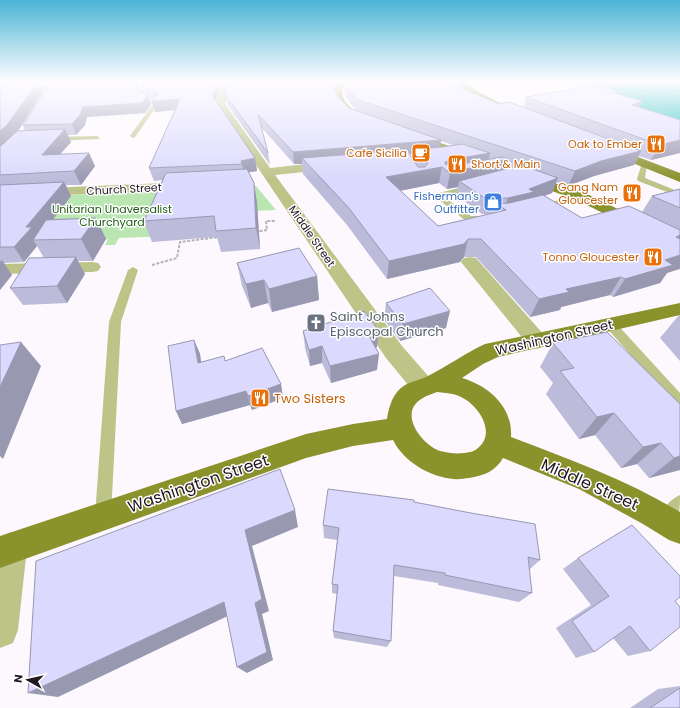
<svg xmlns="http://www.w3.org/2000/svg" width="680" height="708" font-family="Poppins,sans-serif">
  <style>
    .green { fill: #bae6b1 }
    .water { fill: #00b7b9 }
    .lines { fill: none; stroke-linecap: round; stroke-linejoin: round }
    .path-far1 { stroke: #b7b1b8; stroke-width: 1; stroke-dasharray: 1.5 1; stroke-linecap: butt }
    .path { stroke: #b7b1b8; stroke-width: 2; stroke-dasharray: 3 1.5; stroke-linecap: butt }
    .lane { fill: #bdc487; fill-rule: evenodd }
    .street { fill: #bdc487; fill-rule: evenodd }
    .primary { fill: #8a922c; fill-rule: evenodd }
    .wall { fill: #bcbbda; fill-rule: evenodd }
    .shaded-wall { fill: #9998b1 }
    .building { fill: #dbd9fd; stroke: #9998b1 }
    .labels { text-anchor: middle; stroke-width: 3; stroke-linejoin: round; paint-order: stroke }
    .far-food-label { font-size: 11px; fill: #c56008; stroke: #fff; text-anchor: end }
    .far-street-label { font-size: 11px; fill: #201721; stroke: #fff }
    .far-shop-label { font-size: 11px; fill: #366cbe; stroke: #fff; text-anchor: end }
    .far-park-label { font-size: 11px; fill: #1f5b12; stroke: #fff }
    .worship-label { font-size: 13px; fill: #5b616d; stroke: #fff; text-anchor: start }
    .street-label { font-size: 13px; fill: #201721; stroke: #fff }
    .food-label { font-size: 13px; fill: #c56008; stroke: #fff; text-anchor: start }
    .near-street-label { font-size: 16px; fill: #201721; stroke: #fff }
  </style>
  <rect width="100%" height="100%" fill="#fdf8fe"/>
  <!-- green -->
  <path class="green" d="M 256,186 L 276,210 L 163,215 L 166,236 L 119,238 L 115,245 L 105,245 L 108,239 L 0,243 L 0,223 L 54,218 L 71,195 Z"/>
  <!-- water -->
  <path class="water" d="M 565,81 L 680,81 L 680,123 L 618,99 L 614,91 L 606,87 Z"/>
  <g class="lines">
    <!-- path-far1 -->
    <path class="path-far1" d="M 598,89 L 606,88 L 612,91 L 613,95
      M 616,91 L 634,96 L 652,92
      M 666,117 L 653,105 L 672,94 L 680,94"/>
    <!-- path -->
    <path class="path" d="M 255,232 L 267,230 L 266,221 L 275,221
      M 152,265 L 177,258 L 180,242 L 219,237"/>
    <!-- lane -->
    <path class="lane" d="M 140,81 L 144,81 L 145,98 L 159,103 L 135,137 L 133,138 L 130,136 L 153,104 L 140,99 Z
      M 97,136 L 100,138 L 99,139 L 54,141 L 51,139 L 54,137 Z
      M 642,163 L 647,164 L 645,178 L 680,192 L 680,197 L 638,181 L 637,179 Z
      M 471,185 L 475,187 L 474,189 L 444,197 L 471,216 L 483,216 L 487,218 L 486,220 L 466,221 L 434,196 L 435,194 Z
      M 581,195 L 584,195 L 584,199 L 541,209 L 537,207 L 538,205 Z
      M 133,267 L 138,270 L 121,322 L 111,516 L 109,522 L 103,524 L 97,522 L 95,516 L 109,322 L 128,270 Z
      M 610,320 L 614,321 L 680,393 L 680,407 L 675,406 L 606,327 L 604,324 L 606,321 Z
      M 680,495 C 680,510 680,522 666,528 L 660,526 L 658,520 C 662,510 670,499 680,495 Z"/>
    <!-- street -->
    <path class="street" d="M 73,81 L 104,81 L 100,83 L 0,95 L 0,89 Z
      M 224,81 L 232,81 L 225,104 L 270,168 L 333,161 L 337,162 L 339,165 L 337,168 L 333,169 L 275,175 L 402,346 L 430,378 L 434,385 L 430,392 L 422,394 L 414,392 L 386,358 L 215,104 Z
      M 424,83 L 463,83 L 467,86 L 463,89 L 421,88 L 420,86 L 421,84 Z
      M 189,182 L 194,183 L 196,186 L 194,189 L 0,198 L 0,190 Z
      M 470,257 L 476,258 L 545,336 L 548,341 L 545,346 L 537,349 L 529,346 L 461,262 L 464,258 Z
      M 92,262 L 98,263 L 101,267 L 98,271 L 92,272 L 0,274 L 0,264 Z
      M 11,532 L 22,537 L 27,548 L 18,630 L 13,643 L 0,648 L 0,537 Z"/>
    <!-- primary -->
    <path class="primary" d="M 337,81 L 345,81 C 337,98 348,108 363,115 L 364,117 L 363,119 C 350,122 333,106 333,94 C 333,89 335,86 337,81 Z
      M 455,81 L 465,81 L 477,91 L 511,109 L 509,111 C 498,114 463,90 455,81 Z
      M 412,133 L 589,195 L 680,239 L 680,250 L 674,249 L 579,201 L 408,138 L 406,136 Z
      M 609,146 L 680,173 L 680,182 L 605,152 L 603,150 L 605,148 Z
      M 680,303 L 680,315 L 498,357 L 483,364 L 462,378 C 489,386 513,407 511,437 C 569,459 627,480 680,512 L 680,544 L 669,540 L 643,524 L 579,489 L 503,458 C 496,471 483,476 469,478 C 464,478 459,480 454,479 C 430,477 404,462 393,440 L 353,446 L 306,458 L 0,568 L 0,536 L 306,434 L 353,424 L 387,419 C 389,406 393,392 405,385 C 412,381 421,380 428,376 C 448,366 465,353 485,344 ZM 437,392 C 445,393 454,393 461,397 C 478,405 497,432 478,448 C 474,452 470,452 464,453 C 456,454 449,453 440,451 C 421,444 397,412 423,398 C 427,395 433,394 437,392 Z"/>
  </g>
  <!-- wall -->
  <path class="wall" d="M 0,81 L 138,82 L 139,91 L 146,94 L 143,87 L 216,100 L 255,158 L 257,171 L 249,172 L 254,183 L 257,203 L 260,249 L 221,252 L 217,237 L 152,242 L 144,221 L 162,180 L 154,181 L 149,168 L 175,110 L 155,112 L 153,100 L 149,98 L 151,105 L 145,113 L 87,117 L 85,125 L 76,135 L 68,135 L 71,142 L 60,154 L 95,166 L 81,185 L 66,185 L 71,196 L 53,219 L 96,218 L 106,239 L 93,261 L 78,261 L 85,274 L 67,303 L 23,305 L 10,288 L 44,258 L 37,246 L 24,262 L 4,263 L 12,275 L 0,290 ZM 51,82 L 23,125 L 25,131 L 18,131 L 43,92 L 39,83 Z
    M 345,81 L 443,81 L 499,104 L 524,107 L 526,97 L 584,87 L 574,81 L 634,81 L 599,89 L 642,101 L 639,107 L 680,120 L 680,153 L 651,160 L 639,156 L 634,165 L 594,176 L 568,186 L 556,182 L 552,193 L 544,196 L 582,218 L 642,212 L 652,196 L 680,189 L 680,239 L 667,273 L 660,283 L 613,297 L 610,295 L 561,307 L 560,310 L 530,317 L 476,257 L 464,257 L 460,262 L 387,279 L 347,225 L 303,174 L 302,164 L 294,164 L 261,127 L 268,153 L 270,165 L 227,104 L 225,94 L 334,84 L 333,88 L 337,96 L 349,108 L 357,111 L 346,98 L 345,88 ZM 441,141 L 453,145 L 440,147 ZM 410,154 L 416,154 L 415,162 ZM 506,164 L 514,167 L 505,169 ZM 439,183 L 447,189 L 458,187 L 456,195 L 482,214 L 489,214 L 438,226 L 400,191 Z
    M 237,263 L 317,276 L 319,300 L 272,312 L 268,303 L 251,308 L 242,286 Z
    M 386,303 L 446,328 L 400,341 L 384,320 Z
    M 679,315 L 680,315 L 680,361 L 660,338 Z
    M 303,331 L 379,331 L 377,347 L 376,348 L 377,370 L 331,383 L 322,363 L 310,366 L 305,348 Z
    M 194,340 L 200,354 L 201,362 L 225,361 L 281,384 L 283,398 L 252,410 L 250,405 L 182,424 L 176,411 Z
    M 553,343 L 680,404 L 680,470 L 649,478 L 637,464 L 621,468 L 595,435 L 579,439 L 546,394 L 553,383 L 540,367 Z
    M 414,502 L 540,560 L 529,570 L 532,593 L 519,602 L 438,585 L 438,583 L 394,576 L 391,641 L 387,647 L 334,638 L 333,631 L 337,594 L 332,593 L 332,584 L 337,540 L 324,538 L 323,525 Z
    M 578,558 L 675,601 L 650,651 L 628,656 L 613,638 L 594,652 L 576,658 L 556,628 L 591,605 L 563,569 Z
    M 680,686 L 680,708 L 630,708 L 658,689 Z"/>
  <!-- shaded-wall -->
  <path class="shaded-wall" d="M 0,81 L 56,81 L 39,83 L 43,92 L 14,137 L 0,149 Z
    M 136,81 L 138,81 L 138,82 L 139,100 L 136,90 Z
    M 218,81 L 223,81 L 214,105 L 212,95 Z
    M 594,81 L 634,81 L 591,90 Z
    M 148,95 L 151,105 L 145,113 L 87,117 L 85,125 L 76,135 L 72,124 L 83,107 Z
    M 180,99 L 183,109 L 155,112 L 152,101 Z
    M 642,101 L 635,115 L 632,105 Z
    M 65,129 L 71,142 L 48,168 L 42,155 Z
    M 441,140 L 439,152 L 417,149 L 416,154 L 306,163 L 302,158 L 302,164 L 294,164 L 293,152 Z
    M 680,140 L 680,153 L 651,160 L 660,145 Z
    M 641,151 L 634,165 L 594,176 L 568,186 L 575,171 L 601,161 Z
    M 89,153 L 95,166 L 81,185 L 74,171 Z
    M 490,153 L 487,164 L 508,159 L 503,175 L 459,181 L 458,187 L 447,189 L 450,173 L 444,169 L 445,162 L 450,160 Z
    M 255,158 L 257,171 L 244,173 L 242,164 L 241,161 Z
    M 442,167 L 439,183 L 384,194 L 386,177 Z
    M 558,178 L 552,193 L 506,210 L 504,209 L 508,198 L 529,189 Z
    M 64,182 L 71,196 L 39,238 L 33,240 L 37,246 L 24,262 L 14,247 L 26,227 Z
    M 254,183 L 257,203 L 260,249 L 256,228 Z
    M 96,218 L 106,239 L 93,261 L 81,239 Z
    M 680,235 L 680,239 L 672,250 L 676,237 Z
    M 468,239 L 464,257 L 460,262 L 387,279 L 389,261 Z
    M 680,255 L 680,269 L 667,273 L 660,283 L 613,297 L 625,279 L 665,260 Z
    M 76,257 L 85,274 L 67,303 L 57,286 Z
    M 2,260 L 12,275 L 0,290 L 0,262 Z
    M 317,276 L 319,300 L 272,312 L 269,289 Z
    M 621,277 L 610,295 L 561,307 L 560,310 L 530,317 L 539,299 L 566,289 Z
    M 264,280 L 268,303 L 251,308 L 246,284 Z
    M 450,311 L 446,328 L 400,341 L 403,324 Z
    M 379,331 L 377,347 L 367,350 L 368,334 Z
    M 194,340 L 200,354 L 203,377 L 198,363 Z
    M 21,342 L 41,366 L 3,459 L 0,456 L 0,387 Z
    M 322,346 L 322,363 L 310,366 L 309,350 Z
    M 379,354 L 377,370 L 331,383 L 330,366 Z
    M 281,384 L 283,398 L 252,410 L 248,396 Z
    M 246,391 L 250,405 L 182,424 L 176,411 Z
    M 614,413 L 595,435 L 579,439 L 597,417 Z
    M 661,443 L 637,464 L 621,468 L 643,447 Z
    M 680,456 L 680,470 L 649,478 L 674,458 Z
    M 295,510 L 298,527 L 252,546 L 269,611 L 262,614 L 273,660 L 247,673 L 237,667 L 255,603 L 245,530 Z
    M 224,602 L 234,613 L 58,697 L 28,693 Z"/>
  <!-- building -->
  <path class="building" d="M 51,81 L 136,81 L 136,90 L 148,95 L 142,103 L 83,107 L 80,115 L 72,124 L 23,125 Z
    M 143,81 L 218,81 L 212,95 L 255,158 L 241,161 L 242,164 L 149,168 L 180,99 L 152,101 L 158,93 L 143,87 Z
    M 229,81 L 333,81 L 333,87 L 337,96 L 349,108 L 441,140 L 293,152 L 258,114 L 268,153 L 225,94 Z
    M 345,81 L 443,81 L 499,104 L 509,102 L 641,151 L 601,161 L 575,171 L 358,100 L 346,87 Z
    M 38,82 L 7,125 L 0,131 L 0,86 Z
    M 589,86 L 642,101 L 632,105 L 680,120 L 680,140 L 660,145 L 526,97 Z
    M 65,129 L 42,155 L 89,153 L 74,171 L 0,175 L 0,146 L 2,145 L 17,131 Z
    M 462,144 L 490,153 L 450,160 L 445,162 L 445,164 L 450,166 L 502,157 L 508,159 L 450,173 L 442,167 L 386,177 L 438,226 L 506,210 L 497,204 L 509,203 L 543,195 L 582,218 L 629,206 L 680,230 L 680,235 L 676,237 L 680,239 L 680,255 L 665,260 L 673,265 L 625,279 L 621,277 L 566,289 L 569,292 L 539,299 L 481,239 L 468,239 L 464,244 L 389,261 L 348,207 L 302,158 L 407,150 L 418,167 L 425,167 L 428,163 L 417,149 L 443,147 Z
    M 521,165 L 558,178 L 529,189 L 534,192 L 508,198 L 486,199 L 459,181 Z
    M 247,169 L 254,183 L 256,228 L 216,231 L 214,216 L 144,221 L 166,173 Z
    M 64,182 L 26,227 L 32,227 L 14,247 L 0,247 L 0,185 Z
    M 680,189 L 680,208 L 652,196 Z
    M 96,218 L 81,239 L 33,240 L 46,220 Z
    M 299,248 L 317,276 L 269,289 L 264,280 L 246,284 L 237,263 Z
    M 76,257 L 57,286 L 10,288 L 29,258 Z
    M 430,288 L 450,311 L 403,324 L 386,303 Z
    M 364,311 L 379,331 L 368,334 L 379,354 L 330,366 L 322,346 L 309,350 L 303,331 Z
    M 607,332 L 680,404 L 680,456 L 674,458 L 661,443 L 643,447 L 614,413 L 597,417 L 560,371 L 574,368 L 553,343 Z
    M 194,340 L 198,363 L 224,356 L 225,361 L 262,348 L 281,384 L 248,396 L 246,391 L 176,411 L 168,346 Z
    M 21,342 L 0,387 L 0,345 Z
    M 280,469 L 295,510 L 245,530 L 262,599 L 255,603 L 267,652 L 237,667 L 224,602 L 28,693 L 36,561 Z
    M 328,489 L 414,500 L 414,502 L 471,513 L 535,524 L 540,560 L 528,557 L 532,593 L 445,575 L 445,573 L 394,565 L 391,641 L 333,631 L 338,585 L 332,584 L 339,528 L 323,525 Z
    M 632,525 L 680,576 L 680,597 L 675,601 L 680,607 L 680,627 L 650,651 L 630,626 L 594,652 L 572,621 L 609,596 L 578,558 Z
    M 680,688 L 680,708 L 650,708 Z"/>
  <!-- sky -->
  <linearGradient id="sky" x2="0" y2="1"><stop stop-color="#4bb5d5"/><stop offset="0.45" stop-color="#fefcff"/><stop offset="1" stop-color="#fefcff" stop-opacity="0"/></linearGradient>
  <rect width="680" height="181" fill="url(#sky)"/>
  <!-- icons -->
  <defs>
    <symbol id="restaurant-square" viewBox="-11 -11 22 22"><rect x="-9" y="-9" width="18" height="18" rx="4" fill="#e8710a" stroke="#fff"/><path d="M-5-6h1v4h1v-4h1v4h1v-4h1v5L-1.5 .5V6h-2V.5L-5-1ZM5-6V6H3V1.5H1.5Q1.5-4 5-6Z" fill="#fff"/></symbol>
    <symbol id="cafe-square" viewBox="-11 -11 22 22"><rect x="-9" y="-9" width="18" height="18" rx="4" fill="#e8710a" stroke="#fff"/><path d="M-5.5-4.5H6V0H3Q3 3.5 0 3.5H-2.5Q-5.5 3.5-5.5 0ZM3-3.2v2h1.7v-2ZM-6 4.5H4V6H-6Z" fill="#fff"/></symbol>
    <symbol id="shop-square" viewBox="-11 -11 22 22"><rect x="-9" y="-9" width="18" height="18" rx="4" fill="#3f7fe0" stroke="#fff"/><path d="M-5-2.5h2.3a2.7 3.5 0 0 1 5.4 0H5L5.5 6h-11ZM-1.5-2.5h3a1.5 2.3 0 0 0-3 0Z" fill="#fff"/></symbol>
    <symbol id="church-square" viewBox="-11 -11 22 22"><rect x="-9" y="-9" width="18" height="18" rx="4" fill="#6b7280" stroke="#fff"/><path d="M-1.2-6h2.4v3.5h3.3v2.4h-3.3V6h-2.4V-.1h-3.3v-2.4h3.3Z" fill="#fff"/></symbol>
  </defs>
  <g fill-rule="evenodd">
    <use href="#restaurant-square" x="645" y="133" width="22" height="22"/>
    <use href="#cafe-square" x="410" y="142" width="22" height="22"/>
    <use href="#restaurant-square" x="446" y="153" width="22" height="22"/>
    <use href="#restaurant-square" x="621" y="182" width="22" height="22"/>
    <use href="#shop-square" x="482" y="191" width="22" height="22"/>
    <use href="#restaurant-square" x="642" y="246" width="22" height="22"/>
    <use href="#church-square" x="305" y="312" width="22" height="22"/>
    <use href="#restaurant-square" x="249" y="387" width="22" height="22"/>
  </g>
  <g class="labels">
    <!-- far-food labels -->
    <g class="far-food-label">
      <text x="642" y="148">Oak to Ember</text>
      <text x="407" y="157">Cafe Sicilia</text>
      <text x="471" y="168" text-anchor="start">Short &amp; Main</text>
      <text x="618" y="191">Gang Nam<tspan x="618" dy="13">Gloucester</tspan></text>
      <text x="639" y="261">Tonno Gloucester</text>
    </g>
    <!-- far-street labels -->
    <g class="far-street-label">
      <text transform="translate(124 189) rotate(-3)" y="4">Church Street</text>
      <text transform="translate(312 236) rotate(55)" y="4">Middle Street</text>
    </g>
    <!-- far-shop labels -->
    <g class="far-shop-label">
      <text x="479" y="200">Fisherman's<tspan x="479" dy="13">Outfitter</tspan></text>
    </g>
    <!-- far-park labels -->
    <g class="far-park-label">
      <text x="112" y="213">Unitarian Unaversalist<tspan x="112" dy="13">Churchyard</tspan></text>
    </g>
    <!-- worship labels -->
    <g class="worship-label">
      <text x="330" y="321">Saint Johns<tspan x="330" dy="15">Episcopal Church</tspan></text>
    </g>
    <!-- street labels -->
    <g class="street-label">
      <text transform="translate(554 337) rotate(-13)" y="5">Washington Street</text>
    </g>
    <!-- food labels -->
    <g class="food-label">
      <text x="274" y="403">Two Sisters</text>
    </g>
    <!-- near-street labels -->
    <g class="near-street-label">
      <text transform="translate(198 483) rotate(-19)" y="6">Washington Street</text>
      <text transform="translate(590 484) rotate(24)" y="6">Middle Street</text>
    </g>
  </g>
  <!-- north arrow -->
  <g transform="translate(28 680) rotate(278)" stroke="#ffffff" stroke-width="3" paint-order="stroke">
  <path d="M0-3L7 15L0 10L-7 15Z" fill="#201721"/>
  <text y="-6" font-size="11" font-weight="bold" text-anchor="middle" fill="#201721">N</text>
  </g>
</svg>
